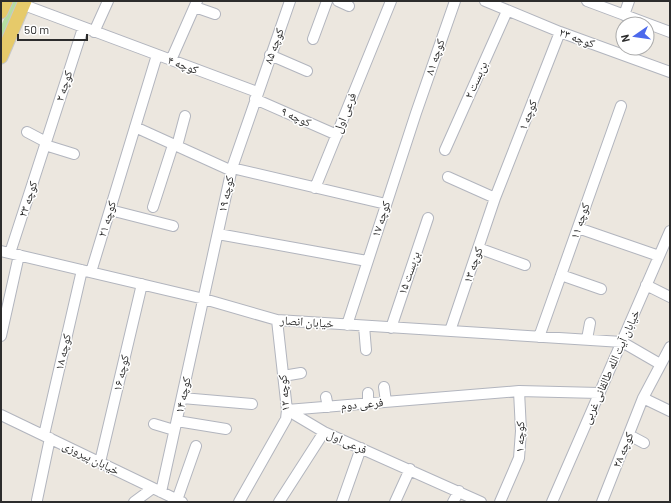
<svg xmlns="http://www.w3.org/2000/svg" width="671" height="503" font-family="Barlow,'Noto Naskh Arabic',sans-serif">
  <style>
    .green { fill: #b5dea0 }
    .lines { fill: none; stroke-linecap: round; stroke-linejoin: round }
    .minor-casing { stroke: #b2b5be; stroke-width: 12 }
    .major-casing { stroke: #c8c8c8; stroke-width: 15 }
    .minor { stroke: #fff; stroke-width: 10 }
    .major { stroke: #e6ca6a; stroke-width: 13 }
    .labels { text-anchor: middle; stroke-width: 3; stroke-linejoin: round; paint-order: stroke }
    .street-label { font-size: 12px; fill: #2c2c2c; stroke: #fff }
  </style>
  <rect width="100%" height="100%" fill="#ece7df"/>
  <!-- green -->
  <path class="green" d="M 12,1 L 18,1 L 1,40 L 1,26 Z"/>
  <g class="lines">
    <defs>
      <path id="minor" d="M 338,1 L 349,6
        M 485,1 L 560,32 L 670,72
        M 587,1 L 670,32
        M 24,5 L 257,92
        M 195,7 L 215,14
        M 624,15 L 629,1
        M 94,32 L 108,1
        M 313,39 L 327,1
        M 270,55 L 307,71
        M 171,60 L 197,1
        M 255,99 L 337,135
        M 135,127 L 232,171
        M 27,132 L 46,142
        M 45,145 L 74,154
        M 177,146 L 185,116
        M 445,150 L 507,11
        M 232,168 L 386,204
        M 448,177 L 495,198
        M 315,188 L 391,1
        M 153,207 L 173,145
        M 110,210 L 173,226
        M 578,228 L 659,256
        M 218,234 L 367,261
        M 478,248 L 525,265
        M 1,251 L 204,299 L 277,320 L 622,342 L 660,364
        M 10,253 L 83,28
        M 91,272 L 157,55
        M 561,275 L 601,289
        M 646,285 L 670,297
        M 347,325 L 416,113 L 455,1
        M 364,326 L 366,350
        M 391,328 L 428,218
        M 450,331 L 495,198 L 560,32
        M 1,336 L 19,255
        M 539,337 L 621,106
        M 587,339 L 590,323
        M 283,376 L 301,373
        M 384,387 L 386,402
        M 368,393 L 368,403
        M 326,397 L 328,407
        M 182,398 L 252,404
        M 643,398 L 670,411
        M 287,410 L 519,391 L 599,393
        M 287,410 L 324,432 L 481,502
        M 1,415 L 182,502
        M 177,421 L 226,429
        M 154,424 L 174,430
        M 44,435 L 82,270
        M 629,435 L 644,443
        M 100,462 L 142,284
        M 161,492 L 232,168 L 290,1
        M 37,500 L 50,438
        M 177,500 L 196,446
        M 134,502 L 153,488
        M 239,502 L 286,419 L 287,410 L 277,320
        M 279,502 L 324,432
        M 342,502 L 361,448
        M 395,502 L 410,469
        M 453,502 L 459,491
        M 500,502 L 519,458 L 521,431 L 519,391
        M 552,502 L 670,231
        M 602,502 L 643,398 L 670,347"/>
      <path id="major" d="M 1,12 L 6,1
        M 1,57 L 25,1"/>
    </defs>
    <!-- minor casing -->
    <use href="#minor" class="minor-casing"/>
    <!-- major casing -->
    <use href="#major" class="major-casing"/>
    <!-- minor -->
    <use href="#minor" class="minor"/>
    <!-- major -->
    <use href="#major" class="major"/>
  </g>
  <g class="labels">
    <!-- street labels -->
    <g class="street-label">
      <text transform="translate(577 38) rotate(20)" y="4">کوچه ۲۳</text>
      <text transform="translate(274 46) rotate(-70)" y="4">کوچه ۸۵</text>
      <text transform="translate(435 57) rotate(-71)" y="4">کوچه ۸۱</text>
      <text transform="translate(183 65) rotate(20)" y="4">کوچه ۴</text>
      <text transform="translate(476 80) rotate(-66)" y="4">بن‌بست ۲</text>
      <text transform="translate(64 86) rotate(-72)" y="4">کوچه ۲</text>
      <text transform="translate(345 113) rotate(-68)" y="4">فرعی اول</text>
      <text transform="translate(528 115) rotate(-69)" y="4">کوچه ۱</text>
      <text transform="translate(296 117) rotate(24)" y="4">کوچه ۹</text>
      <text transform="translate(226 194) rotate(-78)" y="4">کوچه ۱۹</text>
      <text transform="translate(28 199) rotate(-72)" y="4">کوچه ۲۳</text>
      <text transform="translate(107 219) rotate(-73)" y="4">کوچه ۲۱</text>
      <text transform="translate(381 219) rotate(-72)" y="4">کوچه ۱۷</text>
      <text transform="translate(580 221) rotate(-71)" y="4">کوچه ۱۱</text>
      <text transform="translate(473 265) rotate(-71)" y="4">کوچه ۱۳</text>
      <text transform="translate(409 273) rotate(-71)" y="4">بن‌بست ۱۵</text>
      <text transform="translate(307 322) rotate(4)" y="4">خیابان انصار</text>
      <text transform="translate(63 352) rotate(-77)" y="4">کوچه ۱۸</text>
      <text transform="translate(611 367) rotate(-66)" y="4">خیابان آیت الله طالقانی غربی</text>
      <text transform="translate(121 373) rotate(-77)" y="4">کوچه ۱۶</text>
      <text transform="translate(284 393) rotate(-95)" y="4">کوچه ۱۲</text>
      <text transform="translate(183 395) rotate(-78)" y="4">کوچه ۱۴</text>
      <text transform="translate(362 404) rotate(-5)" y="4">فرعی دوم</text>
      <text transform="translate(520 437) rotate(-89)" y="4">کوچه ۱</text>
      <text transform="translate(347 442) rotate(24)" y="4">فرعی اول</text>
      <text transform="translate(623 450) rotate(-68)" y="4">کوچه ۲۸</text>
      <text transform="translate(91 458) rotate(26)" y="4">خیابان پیروزی</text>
    </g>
  </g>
  <!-- border -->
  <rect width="671" height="503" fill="none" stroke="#2c2c2c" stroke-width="4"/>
  <!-- north arrow -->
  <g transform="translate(635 36) rotate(257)"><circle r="19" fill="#ffffff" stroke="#ababab"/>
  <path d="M0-3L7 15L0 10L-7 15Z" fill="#4c69ec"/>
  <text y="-6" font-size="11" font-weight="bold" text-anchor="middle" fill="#2c2c2c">N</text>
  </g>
  <!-- scale -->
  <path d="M18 34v6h69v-6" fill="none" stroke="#2c2c2c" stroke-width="2"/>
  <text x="24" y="34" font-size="12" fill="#2c2c2c" stroke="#ffffff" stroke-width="3" paint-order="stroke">50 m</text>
</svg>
